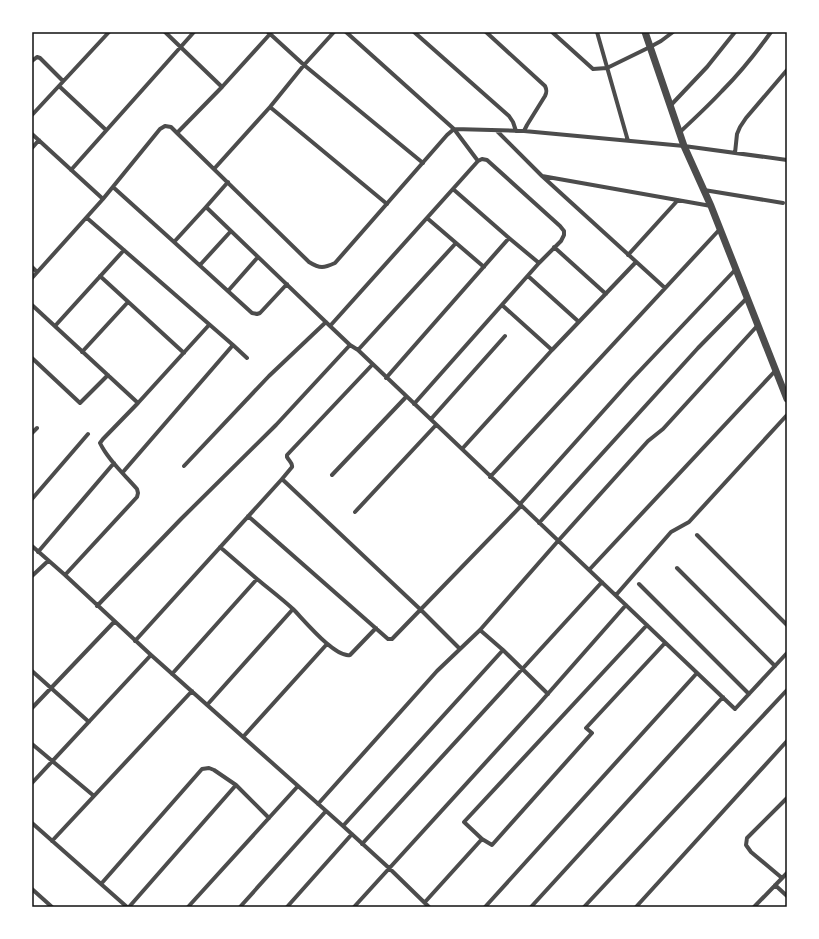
<svg xmlns="http://www.w3.org/2000/svg" width="819" height="939" font-family="'PT Sans Narrow',sans-serif">
  <style>
    .lines { fill: none; stroke-linecap: round; stroke-linejoin: round }
    .minor { stroke: #4c4c4c; stroke-width: 4 }
    .tertiary { stroke: #4c4c4c; stroke-width: 7 }
    .neatline { fill: none; stroke: #111; stroke-width: 1.5 }
  </style>
  <rect width="100%" height="100%" fill="#fff"/>
  <g class="lines">
    <!-- minor -->
    <path class="minor" d="M 165,32 L 222,87
      M 268,32 L 304,65 L 423,163
      M 346,32 L 454,129 L 478,161
      M 414,32 L 509,116 L 513,122 L 516,131
      M 486,32 L 545,86 C 547,90 547,92 545,96 L 527,125 L 524,131
      M 552,32 L 593,69 L 607,68 L 650,47 L 661,41 L 673,32
      M 597,32 L 628,141
      M 32,61 L 37,57 L 40,58 L 63,81
      M 59,86 L 106,130
      M 671,105 L 707,67 L 735,32
      M 270,107 L 387,204
      M 32,115 L 109,32
      M 497,131 L 542,176 L 665,288
      M 680,132 C 694,119 709,105 722,91 C 740,73 756,53 771,32
      M 177,133 L 222,87 L 270,34
      M 32,134 L 103,199
      M 32,148 L 39,140
      M 735,153 L 737,134 L 740,127 L 746,118 L 787,70
      M 214,169 L 270,107 L 304,65 L 334,32
      M 71,170 L 194,32
      M 542,176 L 711,206
      M 228,182 L 206,207 L 330,326 L 350,345 L 358,350 L 735,709 L 787,653
      M 113,187 L 174,242 L 206,207
      M 453,189 L 509,238 L 539,263
      M 704,190 L 783,203
      M 87,218 L 233,345 L 247,358
      M 427,218 L 484,267
      M 174,242 L 252,313 L 257,314 L 260,313 L 287,284
      M 554,247 L 606,294
      M 628,255 L 678,200
      M 200,265 L 231,231
      M 32,267 L 37,272
      M 100,276 L 184,353
      M 528,276 L 579,322
      M 32,278 L 103,199 L 160,129 L 165,126 L 171,127 L 177,133 L 309,262 C 320,269 324,268 335,263 L 447,135 L 454,129 L 524,131 L 684,146 L 787,160
      M 228,291 L 258,257
      M 32,305 L 138,403
      M 502,305 L 552,350
      M 55,326 L 124,250
      M 330,326 L 478,161 L 482,159 L 487,160 L 560,226 L 564,231 L 564,235 L 561,241 L 539,263 L 414,404
      M 358,350 L 456,243
      M 82,352 L 128,302
      M 32,358 L 80,403 L 108,375
      M 386,378 L 509,238
      M 431,419 L 505,336
      M 32,433 L 37,428
      M 462,449 L 552,350 L 636,262
      M 184,466 L 269,376 L 326,322
      M 123,472 L 233,345
      M 332,475 L 406,397
      M 490,477 L 720,229
      M 282,479 L 292,467 C 293,463 289,461 287,457 L 287,455 L 372,365
      M 32,499 L 88,434
      M 520,504 L 631,380 L 736,269
      M 355,512 L 436,425
      M 248,516 L 388,639 L 392,639 L 521,506
      M 539,523 L 698,348 L 747,298
      M 697,535 L 787,625
      M 32,546 L 65,575 L 151,655 L 343,826 L 389,868 L 429,907
      M 220,547 L 257,579
      M 38,552 L 114,463
      M 677,568 L 775,666
      M 589,570 L 776,370
      M 65,575 L 137,497 L 138,493 L 137,489 C 125,475 108,460 100,443 L 103,439 L 138,403 L 209,325
      M 32,576 L 48,561
      M 639,584 L 749,694
      M 616,595 L 671,532 L 689,522 L 787,415
      M 97,606 L 181,519 L 276,425 L 350,345
      M 480,630 L 503,650 L 548,694
      M 135,641 L 282,479 L 421,610 L 460,649
      M 32,671 L 89,722
      M 172,674 L 257,579 C 269,589 281,598 293,609 C 304,620 335,658 350,655 L 376,628
      M 207,705 L 293,609
      M 32,708 L 114,622
      M 243,737 L 327,644
      M 32,744 L 94,796
      M 32,783 L 151,655
      M 318,804 L 437,671 L 480,630 L 558,541 L 648,441 L 663,429 L 758,325
      M 32,823 L 127,907
      M 343,826 L 503,650
      M 482,839 L 464,822 L 647,625
      M 52,841 L 192,691
      M 362,844 L 602,582
      M 782,878 L 751,852 L 746,845 L 747,838 L 787,798
      M 101,884 L 202,769 L 209,768 L 214,770 L 236,785 L 269,818
      M 775,885 L 787,896
      M 32,889 L 52,907
      M 425,902 L 482,839 L 492,845 L 592,733 L 586,728 L 665,643
      M 129,907 L 236,785
      M 188,907 L 298,786
      M 240,907 L 326,811
      M 287,907 L 352,834
      M 354,907 L 538,705 L 626,605
      M 485,907 L 697,673
      M 531,907 L 723,697
      M 584,907 L 787,690
      M 636,907 L 787,741
      M 754,907 L 787,873"/>
    <!-- tertiary -->
    <path class="tertiary" d="M 645,32 L 684,146 L 711,206 L 787,399"/>
  </g>
  <!-- border -->
  <rect width="819" height="939" fill="none" stroke="#ffffff" stroke-width="66"/>
  <rect x="33" y="33" width="753" height="873" class="neatline"/>
</svg>
